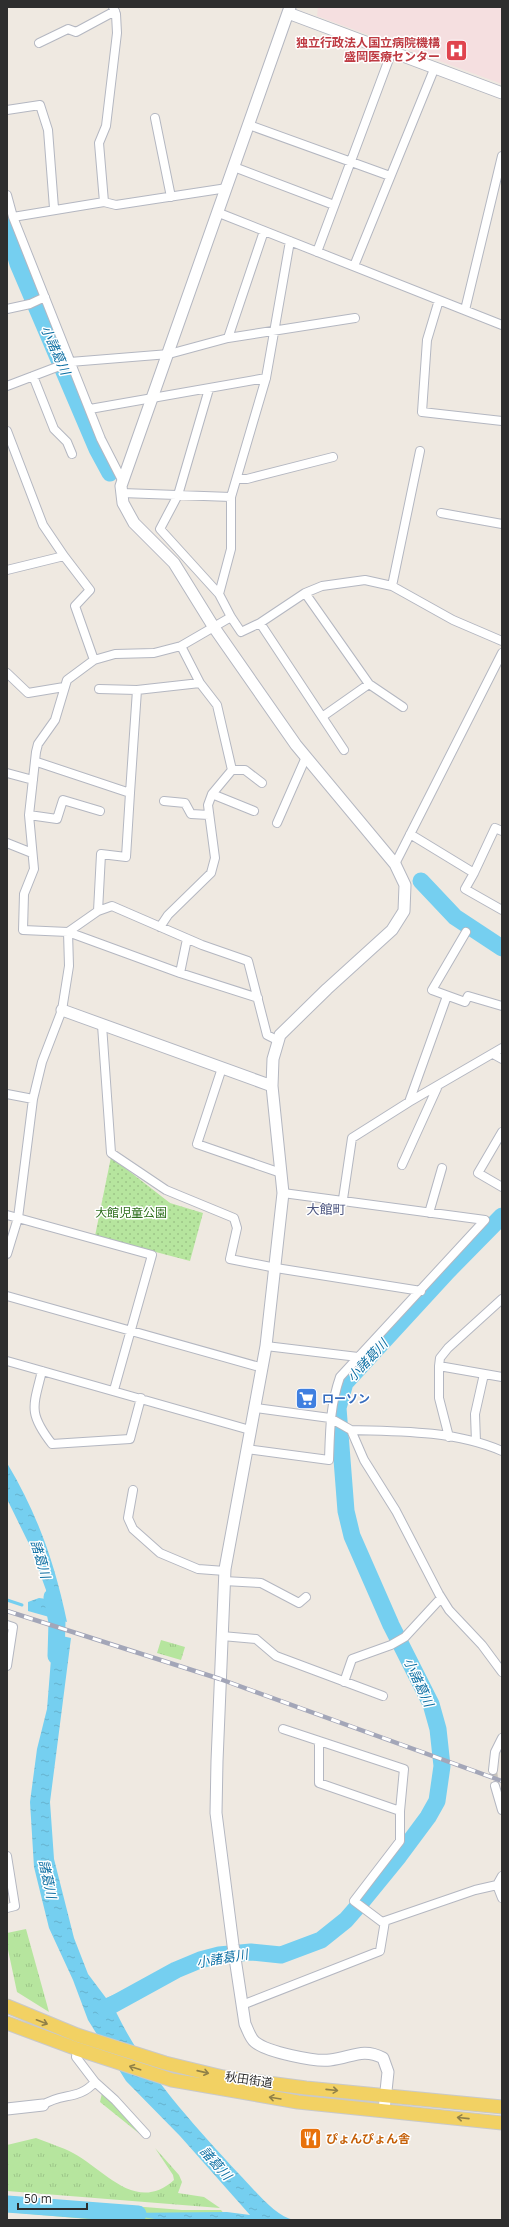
<svg xmlns="http://www.w3.org/2000/svg" width="509" height="2227" font-family="'Open Sans','Noto Sans JP',sans-serif">
  <style>
    .medical { fill: #f5dfe0 }
    .grass { fill: url(#grass-tufts) }
    .park { fill: url(#park-dots) }
    .water { fill: url(#water-ripples) }
    .lines { fill: none; stroke-linecap: round; stroke-linejoin: round }
    .stream { stroke: #75cff0; stroke-width: 3 }
    .river { stroke: #75cff0; stroke-width: 17 }
    .street-tunnel { stroke: #c8c4bd; stroke-width: 8; stroke-dasharray: 8 4; stroke-linecap: butt }
    .street-casing { stroke: #b4b7c1; stroke-width: 10 }
    .secondary-casing { stroke: #b4b7c1; stroke-width: 13 }
    .primary-casing { stroke: #c9c9c9; stroke-width: 15 }
    .street { stroke: #fff; stroke-width: 8 }
    .secondary { stroke: #fff; stroke-width: 11 }
    .primary { stroke: #f2d163; stroke-width: 13 }
    .rail-casing { stroke: #a3a6b8; stroke-width: 4.5 }
    .rail { stroke: #fff; stroke-width: 3; stroke-dasharray: 9; stroke-linecap: butt }
    .oneway { stroke: #908048 }
    .labels { text-anchor: middle; stroke-width: 3; stroke-linejoin: round; paint-order: stroke }
    .health-label { font-size: 12px; font-weight: bold; fill: #be3a42; stroke: #fff; text-anchor: end }
    .park-label { font-size: 12px; fill: #2c6e1b; stroke: #fff }
    .shop-label { font-size: 12px; font-weight: bold; fill: #366cbe; stroke: #fff; text-anchor: start }
    .street-label { font-size: 12px; fill: #2e2e2e; stroke: #fff }
    .food-label { font-size: 12px; font-weight: bold; fill: #c56008; stroke: #fff; text-anchor: start }
    .water-label { font-size: 13px; font-style: italic; fill: #0d6fa3; stroke: #fff }
    .neighbourhood-label { font-size: 13px; fill: #4d5680; stroke: #fff }
  </style>
  <defs>
    <pattern id="grass-tufts" width="24" height="20" patternUnits="userSpaceOnUse"><rect width="24" height="20" fill="#b6e59e"/><path d="M3 7l-1-3M5 7V3M7 7l1-3M15 17l-1-3M17 17v-4M19 17l1-3" fill="none" stroke="#9dc588"/></pattern>
    <pattern id="park-dots" width="8" height="8" patternUnits="userSpaceOnUse"><rect width="8" height="8" fill="#b6e59e"/><path d="M2 2h.1M6 6h.1" fill="none" stroke="#9dc588" stroke-width="1.8" stroke-linecap="round"/></pattern>
    <pattern id="water-ripples" width="26" height="14" patternUnits="userSpaceOnUse"><rect width="26" height="14" fill="#75cff0"/><path d="M2 4q2-2 4 0t4 0M15 11q2-2 4 0t4 0" fill="none" stroke="#66b2ce"/></pattern>
  </defs>
  <rect width="100%" height="100%" fill="#efe9e1"/>
  <!-- medical -->
  <path class="medical" d="M 318,7 L 502,7 L 502,84 L 317,16 Z"/>
  <!-- grass -->
  <path class="grass" d="M 161,1640 L 185,1647 L 181,1660 L 157,1653 Z
    M 26,1929 L 49,2012 L 17,1992 L 7,1945 L 7,1933 Z
    M 102,2093 L 112,2101 L 141,2135 L 100,2102 Z
    M 36,2138 C 48,2143 62,2147 73,2153 C 105,2170 136,2214 174,2180 L 173,2175 L 155,2148 L 179,2175 L 182,2182 L 178,2193 L 204,2197 L 220,2208 L 7,2191 L 7,2145 Z
    M 7,2196 L 182,2210 L 221,2210 L 229,2220 L 99,2220 L 7,2212 Z"/>
  <!-- park -->
  <path class="park" d="M 111,1157 L 170,1203 L 203,1213 L 190,1261 L 95,1236 Z"/>
  <!-- water -->
  <path class="water" d="M 7,1463 C 38,1515 55,1564 67,1622 L 28,1611 L 28,1602 L 39,1598 L 47,1599 L 46,1590 L 30,1546 L 7,1499 Z
    M 53,1634 L 71,1638 L 50,1802 L 54,1859 L 74,1938 L 88,1974 L 106,1998 L 120,1992 L 127,2003 L 116,2012 C 146,2074 193,2124 239,2174 C 253,2188 275,2217 294,2220 L 161,2220 L 117,2213 L 227,2212 L 250,2215 L 180,2136 L 126,2081 L 88,2020 L 73,1980 L 49,1928 L 34,1867 L 30,1802 L 37,1749 L 47,1709 Z"/>
  <g class="lines">
    <!-- stream -->
    <path class="stream" d="M 7,1600 L 22,1605"/>
    <!-- river -->
    <path class="river" d="M 7,225 L 18,264 L 97,449 L 110,473
      M 421,881 L 455,917 L 502,948
      M 52,1597 L 57,1622 L 56,1656
      M 105,2009 L 176,1970 L 200,1960 L 219,1955 L 251,1952 L 281,1955 L 321,1940 L 346,1920 L 359,1905 L 399,1856 L 428,1817 L 437,1801 L 442,1766 L 438,1729 L 431,1704 L 391,1625 L 352,1536 L 346,1511 L 338,1408 L 345,1383 L 448,1271 L 502,1216
      M 7,2204 L 138,2214"/>
    <!-- street-tunnel -->
    <path class="street-tunnel" d="M 493,1770 L 495,1786"/>
    <defs>
      <path id="street" d="M 39,43 L 68,29 L 76,32 L 115,11
        M 7,110 L 40,105 L 48,130 L 54,208
        M 155,118 L 171,197
        M 249,125 L 390,176
        M 234,167 L 334,205
        M 7,195 L 13,217
        M 104,202 L 99,143 L 106,126 L 117,33 L 116,14 L 113,7
        M 219,213 L 502,325
        M 290,241 L 266,378 L 231,497 L 231,549 L 219,594 L 231,617 L 241,632 L 260,623 L 305,593 L 322,586 L 365,580 L 392,586 L 453,620 L 502,641
        M 317,252 L 392,51
        M 354,266 L 435,67
        M 439,300 L 427,340 L 422,412 L 502,421
        M 7,309 L 30,304 L 45,297
        M 465,310 L 502,156
        M 228,338 L 264,231
        M 33,376 L 54,429 L 67,442 L 72,454
        M 7,386 L 70,362 L 169,354 L 228,338 L 355,318
        M 209,389 L 178,495 L 160,529 L 219,594
        M 90,409 L 266,378
        M 7,431 L 43,525 L 64,556
        M 237,479 L 247,479 L 333,457
        M 122,480 L 101,439 L 13,217 L 104,202 L 116,205 L 227,188
        M 122,493 L 231,497
        M 441,513 L 502,524
        M 7,570 L 64,556 L 90,590 L 75,606 L 94,660
        M 392,586 L 420,451
        M 305,593 L 369,684 L 403,707
        M 260,623 L 344,750
        M 181,646 L 200,683
        M 7,673 L 28,693 L 64,687
        M 99,689 L 137,690
        M 322,717 L 369,684
        M 37,762 L 130,793 L 137,690 L 200,683 L 217,705 L 232,770 L 245,770 L 262,783
        M 7,773 L 33,780
        M 212,794 L 254,811
        M 164,801 L 185,803 L 191,814 L 209,815
        M 29,815 L 57,819 L 63,800 L 100,811
        M 277,823 L 306,757
        M 410,834 L 474,873 L 495,828 L 502,831
        M 7,843 L 32,853
        M 395,864 L 502,653
        M 474,873 L 465,889 L 502,910
        M 98,911 L 112,906 L 202,945 L 248,961 L 267,1035 L 277,1040
        M 160,927 L 168,915 L 211,873 L 215,858 L 208,805 L 212,794 L 232,770
        M 68,932 L 180,973 L 258,998
        M 68,932 L 98,911 L 101,854 L 126,857 L 130,793
        M 466,932 L 432,990 L 465,1002 L 468,996 L 502,1006
        M 180,973 L 187,939
        M 102,1025 L 111,1153 L 166,1190 L 234,1218 L 237,1228 L 230,1259 L 276,1268 L 421,1291
        M 493,1054 L 502,1059
        M 222,1068 L 197,1144 L 281,1173
        M 7,1094 L 33,1099
        M 409,1102 L 447,996
        M 502,1132 L 478,1173 L 502,1187
        M 402,1165 L 437,1088
        M 343,1199 L 352,1138 L 409,1102 L 502,1048
        M 429,1213 L 442,1168
        M 7,1215 L 152,1255 L 114,1390
        M 7,1254 L 18,1218 L 33,1099 L 42,1062 L 62,1010 L 69,966 L 68,932 L 23,930 L 24,894 L 34,869 L 29,815 L 36,752 L 38,744 L 55,720 L 67,680 L 94,660 L 115,654 L 154,653 L 181,646 L 231,617
        M 7,1296 L 263,1368
        M 502,1299 L 448,1348 L 440,1358 L 439,1366 L 502,1377
        M 266,1346 L 358,1357
        M 7,1361 L 250,1430
        M 439,1366 L 439,1398 L 449,1437
        M 42,1371 C 33,1407 28,1413 52,1444 L 130,1439 L 141,1398
        M 256,1408 L 330,1418 L 351,1430 L 364,1460 L 396,1511 L 439,1594 L 449,1610 L 482,1645 L 502,1672
        M 351,1430 C 401,1431 456,1431 502,1451
        M 476,1442 L 475,1414 L 484,1374
        M 246,1449 L 329,1460 C 330,1430 330,1406 340,1377 L 485,1220 L 283,1193
        M 133,1490 L 128,1518 L 133,1529 L 160,1553 L 198,1569 L 225,1571
        M 224,1581 L 261,1583 L 299,1603 L 306,1597
        M 7,1625 L 13,1627 L 7,1666
        M 222,1636 L 256,1639 L 276,1656 L 383,1696
        M 344,1682 L 352,1659 L 391,1645 L 405,1637 L 441,1598
        M 283,1729 L 404,1769 L 400,1811 L 400,1841 L 354,1901 L 382,1922 L 475,1890 L 497,1885 L 502,1876
        M 319,1741 L 319,1783 L 400,1811
        M 493,1770 L 495,1752 L 502,1738
        M 495,1786 L 502,1810
        M 7,1856 L 15,1906 L 7,1908
        M 497,1885 L 502,1898
        M 242,2005 L 380,1951 L 385,1921
        M 95,2082 L 115,2100 L 146,2134
        M 43,2105 C 62,2092 78,2101 95,2082 L 76,2057 L 77,2049"/>
      <path id="secondary" d="M 290,7 L 121,486 L 123,503 L 134,523 L 174,563 L 213,626 L 296,745 L 395,864 L 405,885 L 404,911 L 392,930 L 327,989 L 280,1035 L 273,1059 L 272,1086 L 283,1193 L 266,1346 L 225,1569 L 217,1761 L 216,1813 L 233,1945 L 245,2024 C 248,2030 250,2038 255,2042 C 267,2052 315,2062 330,2060 C 351,2058 362,2047 383,2058 L 388,2072 L 384,2110
        M 288,13 L 502,93
        M 62,1010 L 272,1086
        M 7,2109 L 43,2105"/>
      <path id="primary" d="M 7,2006 L 77,2035 L 165,2063 L 223,2077 L 306,2088 L 502,2107
        M 7,2023 L 77,2049 L 172,2080 L 298,2102 L 502,2123"/>
    </defs>
    <!-- street casing -->
    <use href="#street" class="street-casing"/>
    <!-- secondary casing -->
    <use href="#secondary" class="secondary-casing"/>
    <!-- primary casing -->
    <use href="#primary" class="primary-casing"/>
    <!-- street -->
    <use href="#street" class="street"/>
    <!-- secondary -->
    <use href="#secondary" class="secondary"/>
    <!-- primary -->
    <use href="#primary" class="primary"/>
    <defs>
      <path id="rail" d="M 7,1611 L 220,1679 L 502,1781"/>
    </defs>
    <!-- rail casing -->
    <use href="#rail" class="rail-casing"/>
    <!-- rail -->
    <use href="#rail" class="rail"/>
  </g>
  <!-- one-way arrows -->
  <defs><path id="oneway-shaft" d="M-6 0H5M1.5-3L5.5 0L1.5 3" fill="none" stroke-width="1.6" stroke-linecap="round" stroke-linejoin="round"/></defs>
  <g class="oneway">
    <use href="#oneway-shaft" transform="translate(42 2022) rotate(21)"/>
    <use href="#oneway-shaft" transform="translate(135 2068) rotate(-162)"/>
    <use href="#oneway-shaft" transform="translate(203 2072) rotate(13)"/>
    <use href="#oneway-shaft" transform="translate(332 2090) rotate(6)"/>
    <use href="#oneway-shaft" transform="translate(275 2098) rotate(-171)"/>
    <use href="#oneway-shaft" transform="translate(463 2118) rotate(-174)"/>
  </g>
  <!-- icons -->
  <defs>
    <symbol id="hospital-square" viewBox="-11 -11 22 22"><rect x="-9" y="-9" width="18" height="18" rx="4" fill="#e0444e" stroke="#fff"/><path d="M-5-5h3v3.5h4V-5h3V5h-3V1.5h-4V5h-3Z" fill="#fff"/></symbol>
    <symbol id="supermarket-square" viewBox="-11 -11 22 22"><rect x="-9" y="-9" width="18" height="18" rx="4" fill="#3f7fe0" stroke="#fff"/><path d="M-6-5.5h2.5l.6 2H6L4.5 2H-2.5L-4.4-4H-6ZM-1.5 3.2a1.3 1.3 0 1 0 .1 0ZM3 3.2a1.3 1.3 0 1 0 .1 0Z" fill="#fff"/></symbol>
    <symbol id="restaurant-square" viewBox="-11 -11 22 22"><rect x="-9" y="-9" width="18" height="18" rx="4" fill="#e8710a" stroke="#fff"/><path d="M-5-6h1v4h1v-4h1v4h1v-4h1v5L-1.5 .5V6h-2V.5L-5-1ZM5-6V6H3V1.5H1.5Q1.5-4 5-6Z" fill="#fff"/></symbol>
  </defs>
  <g fill-rule="evenodd">
    <use href="#hospital-square" x="444" y="38" width="25" height="25"/>
    <use href="#supermarket-square" x="294" y="1386" width="25" height="25"/>
    <use href="#restaurant-square" x="298" y="2126" width="25" height="25"/>
  </g>
  <g class="labels">
    <!-- health labels -->
    <g class="health-label">
      <text x="440" y="47">独立行政法人国立病院機構<tspan x="440" dy="14">盛岡医療センター</tspan></text>
    </g>
    <!-- park labels -->
    <g class="park-label">
      <text x="131" y="1217">大館児童公園</text>
    </g>
    <!-- shop labels -->
    <g class="shop-label">
      <text x="322" y="1403">ローソン</text>
    </g>
    <!-- street labels -->
    <g class="street-label">
      <text transform="translate(249 2080) rotate(8)" y="4">秋田街道</text>
    </g>
    <!-- food labels -->
    <g class="food-label">
      <text x="326" y="2143">ぴょんぴょん舎</text>
    </g>
    <!-- water labels -->
    <g class="water-label">
      <text transform="translate(56 350) rotate(66)" y="5">小諸葛川</text>
      <text transform="translate(367 1360) rotate(-47)" y="5">小諸葛川</text>
      <text transform="translate(41 1559) rotate(74)" y="5">諸葛川</text>
      <text transform="translate(419 1682) rotate(65)" y="5">小諸葛川</text>
      <text transform="translate(48 1879) rotate(78)" y="5">諸葛川</text>
      <text transform="translate(222 1958) rotate(-10)" y="5">小諸葛川</text>
      <text transform="translate(216 2163) rotate(48)" y="5">諸葛川</text>
    </g>
    <!-- neighbourhood labels -->
    <g class="neighbourhood-label">
      <text x="326" y="1214">大館町</text>
    </g>
  </g>
  <!-- border -->
  <rect width="509" height="2227" fill="none" stroke="#2e2e2e" stroke-width="16"/>
  <!-- scale -->
  <path d="M18 2203v6h69v-6" fill="none" stroke="#2e2e2e" stroke-width="2"/>
  <text x="24" y="2203" font-size="12" fill="#2e2e2e" stroke="#ffffff" stroke-width="3" paint-order="stroke">50 m</text>
</svg>
